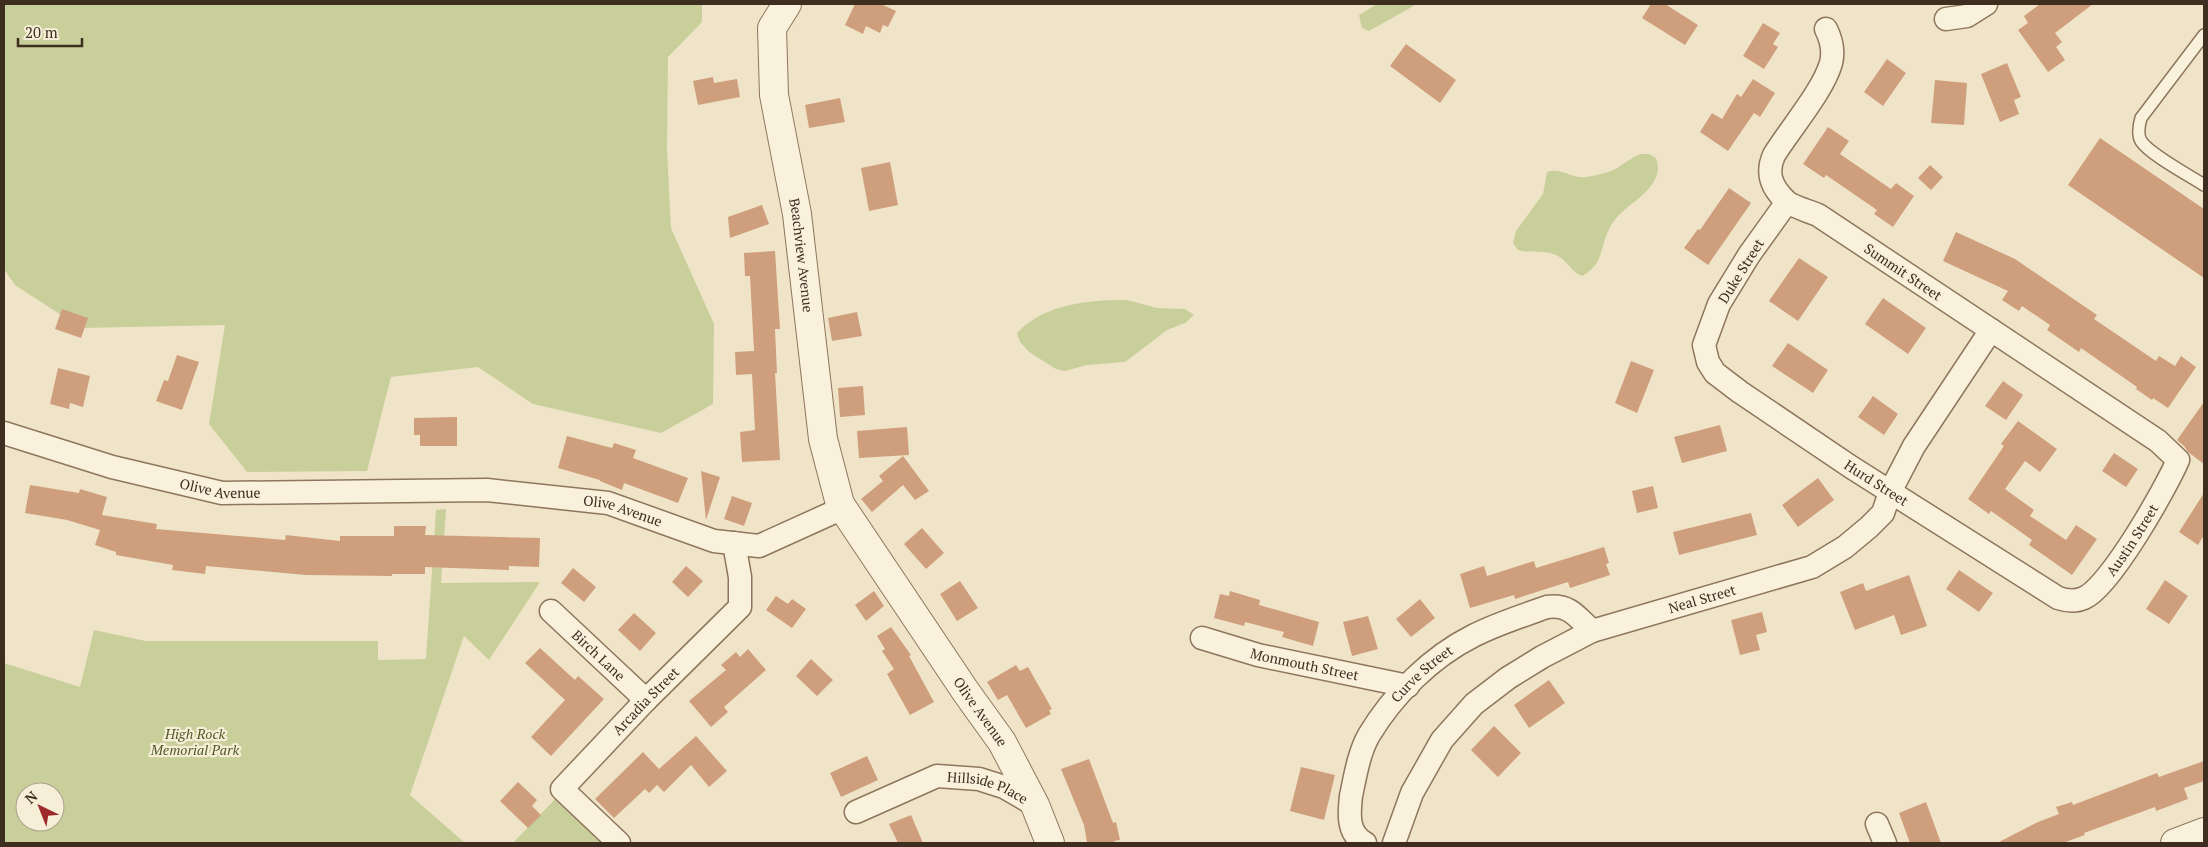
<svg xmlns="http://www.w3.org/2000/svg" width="2208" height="847" font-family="'PT Serif',serif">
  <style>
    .green { fill: #c9cf9b; fill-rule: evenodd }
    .building { fill: #cf9f7d }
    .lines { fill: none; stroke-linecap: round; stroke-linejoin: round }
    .service-casing { stroke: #8d765c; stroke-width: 14 }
    .minor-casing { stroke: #8d765c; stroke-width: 25 }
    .tertiary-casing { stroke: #8d765c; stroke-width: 30 }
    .service { stroke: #faf1dc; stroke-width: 11 }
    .minor { stroke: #faf1dc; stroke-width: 22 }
    .tertiary { stroke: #faf1dc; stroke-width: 28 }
    .labels { text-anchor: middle; stroke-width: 4.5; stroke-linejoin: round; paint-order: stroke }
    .street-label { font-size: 14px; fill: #3d2e20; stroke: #f7eed8 }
    .park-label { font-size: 14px; font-style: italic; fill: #4d5a26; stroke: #f7eed8 }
  </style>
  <rect width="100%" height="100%" fill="#f0e4c8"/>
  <!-- green -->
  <path class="green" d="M 4,4 L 702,4 L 702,22 L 668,57 L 667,150 L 671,228 L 714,324 L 713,404 L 661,433 L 533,404 L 478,367 L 391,377 L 367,471 L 247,472 L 209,424 L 225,325 L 81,328 L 15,285 L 4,269 Z
    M 1377,4 L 1417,4 L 1369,31 L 1362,28 L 1359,15 Z
    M 1641,154 L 1649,154 L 1656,158 C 1658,164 1659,170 1656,177 C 1648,197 1623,206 1612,224 C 1599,244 1606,263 1582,276 C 1571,272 1568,261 1558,256 C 1545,249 1531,254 1518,250 L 1513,243 L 1516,231 L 1543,194 L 1547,172 C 1562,167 1571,179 1586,177 C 1597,175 1610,173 1620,166 C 1627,162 1632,157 1641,154 Z
    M 1127,300 L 1157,308 L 1185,309 L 1194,315 L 1185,323 L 1167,330 L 1125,362 L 1087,365 L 1065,371 L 1056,369 L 1029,352 L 1020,342 L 1017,333 C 1044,304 1088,300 1127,300 Z
    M 446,509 L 441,583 L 540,582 L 489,660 L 464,636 L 410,795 L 465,843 L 4,843 L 4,663 L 80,687 L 94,630 L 146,641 L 378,641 L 378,660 L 426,659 L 436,510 ZM 25,792 L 55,792 L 55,822 L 25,822 Z
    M 558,796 L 606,843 L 513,843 Z"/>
  <!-- building -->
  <path class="building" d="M 855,4 L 881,4 L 896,11 L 888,27 L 883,25 L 880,33 L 866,26 L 863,34 L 845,25 Z
    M 1651,4 L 1665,4 L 1698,25 L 1685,45 L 1642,18 Z
    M 2040,4 L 2093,4 L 2055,33 L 2062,42 L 2056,47 L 2065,60 L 2048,72 L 2018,30 L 2028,23 L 2024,16 Z
    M 1763,23 L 1780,33 L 1773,44 L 1778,47 L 1764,69 L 1743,56 Z
    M 1406,44 L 1456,80 L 1440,103 L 1390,66 Z
    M 1887,59 L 1906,73 L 1883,106 L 1864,92 Z
    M 2007,63 L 2021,97 L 2014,100 L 2019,114 L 2000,122 L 1981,74 Z
    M 713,77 L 714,83 L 737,79 L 740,97 L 698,105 L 693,81 Z
    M 1753,79 L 1775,93 L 1760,117 L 1754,113 L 1728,151 L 1700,132 L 1712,113 L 1722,119 L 1737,94 L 1741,97 Z
    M 1935,80 L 1967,83 L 1964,125 L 1931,123 Z
    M 840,98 L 845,122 L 809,128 L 805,105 Z
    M 1828,127 L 1849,141 L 1840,154 L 1891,189 L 1896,183 L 1914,196 L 1893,227 L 1874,214 L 1877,210 L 1826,175 L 1824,178 L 1803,164 Z
    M 2100,138 L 2204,209 L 2204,278 L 2068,185 Z
    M 890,162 L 898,205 L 869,211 L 861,168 Z
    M 1930,165 L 1943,177 L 1931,190 L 1918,178 Z
    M 1729,188 L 1751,203 L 1708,265 L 1684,248 L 1698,229 L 1700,230 Z
    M 762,205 L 769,224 L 730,238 L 728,217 Z
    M 1956,232 L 2015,259 L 2097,315 L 2094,319 L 2156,361 L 2159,356 L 2175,366 L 2181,356 L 2196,367 L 2168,408 L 2153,398 L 2152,400 L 2136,389 L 2137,387 L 2081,348 L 2079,352 L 2047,330 L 2050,325 L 2022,306 L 2019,311 L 2002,300 L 2008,291 L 1943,261 Z
    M 775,251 L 780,329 L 775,329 L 777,373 L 775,373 L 780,460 L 742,462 L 740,432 L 755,430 L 752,374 L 736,375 L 735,352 L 754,351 L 750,276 L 745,276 L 744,253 Z
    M 1799,258 L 1828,277 L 1798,321 L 1769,301 Z
    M 1883,298 L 1926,328 L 1908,354 L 1865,324 Z
    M 62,309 L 88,318 L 81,338 L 55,329 Z
    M 857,312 L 862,336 L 832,341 L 828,318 Z
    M 1788,343 L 1828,370 L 1813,393 L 1772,366 Z
    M 177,355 L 199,362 L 182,410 L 156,401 L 164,380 L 168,381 Z
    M 1631,361 L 1654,370 L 1637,413 L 1615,403 Z
    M 58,368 L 90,376 L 83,407 L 70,403 L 69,409 L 50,404 Z
    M 2003,381 L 2023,395 L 2006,420 L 1985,406 Z
    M 863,386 L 865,415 L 840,417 L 838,388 Z
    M 1873,396 L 1898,414 L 1884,435 L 1858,417 Z
    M 2204,402 L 2204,464 L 2188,452 L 2184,446 L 2177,440 Z
    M 457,417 L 457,446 L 420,446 L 420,435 L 414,435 L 414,418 Z
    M 2018,421 L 2057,449 L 2040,472 L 2025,461 L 2005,489 L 2034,510 L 2030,516 L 2066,540 L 2076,525 L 2097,539 L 2072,575 L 2029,545 L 2032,540 L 1991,511 L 1989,514 L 1968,499 L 2004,446 L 2001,444 Z
    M 1720,425 L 1727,451 L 1682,463 L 1674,437 Z
    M 907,427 L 909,455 L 859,458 L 857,431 Z
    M 567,436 L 612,448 L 614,443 L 636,450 L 633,458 L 688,478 L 678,503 L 624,483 L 622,490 L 600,481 L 600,480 L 558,468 Z
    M 2114,453 L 2138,469 L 2126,487 L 2102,471 Z
    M 903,456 L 929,491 L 915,500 L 903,485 L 872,512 L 861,499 L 883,481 L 879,476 Z
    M 701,471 L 720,477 L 706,520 Z
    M 1818,478 L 1834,500 L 1798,527 L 1782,505 Z
    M 30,485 L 79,493 L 80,489 L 107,497 L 102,515 L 157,524 L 156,529 L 285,540 L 286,535 L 340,541 L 340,536 L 394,536 L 394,526 L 426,526 L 425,535 L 540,538 L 539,567 L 509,566 L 509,570 L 425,567 L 425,574 L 392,574 L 392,576 L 306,575 L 206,566 L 205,574 L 172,570 L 173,565 L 116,555 L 116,552 L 95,545 L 100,530 L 67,520 L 25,513 Z
    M 1653,486 L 1658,508 L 1637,513 L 1632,491 Z
    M 2204,493 L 2204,535 L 2198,545 L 2179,532 Z
    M 732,496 L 752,503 L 744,526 L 724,519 Z
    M 1751,513 L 1757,535 L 1679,555 L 1673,532 Z
    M 922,528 L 944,553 L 926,569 L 904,544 Z
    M 1604,547 L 1609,563 L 1606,564 L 1610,575 L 1570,588 L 1568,582 L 1515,599 L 1514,595 L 1470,608 L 1460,574 L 1484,566 L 1487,576 L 1534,561 L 1536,568 Z
    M 686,566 L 703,581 L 688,597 L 672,582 Z
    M 573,568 L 596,587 L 584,602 L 561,583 Z
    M 1959,570 L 1993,593 L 1979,612 L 1946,589 Z
    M 1909,575 L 1927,626 L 1901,635 L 1894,615 L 1855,630 L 1840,592 L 1863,583 L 1866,591 Z
    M 2165,580 L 2188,596 L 2169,624 L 2146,609 Z
    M 960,581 L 978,608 L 957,621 L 940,594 Z
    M 874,591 L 884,606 L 866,621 L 855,605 Z
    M 1230,591 L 1260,600 L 1259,605 L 1319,622 L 1313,646 L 1282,637 L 1284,632 L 1245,622 L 1244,626 L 1214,618 L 1220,594 L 1229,596 Z
    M 776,596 L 788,604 L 792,599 L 806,609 L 792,628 L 766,610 Z
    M 1420,599 L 1435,618 L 1411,637 L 1396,619 Z
    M 1762,612 L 1767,632 L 1756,635 L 1760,650 L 1740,655 L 1731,620 Z
    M 634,613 L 656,633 L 640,651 L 618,630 Z
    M 1368,616 L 1378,649 L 1352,656 L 1343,622 Z
    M 891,627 L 911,655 L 909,656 L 934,702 L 910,715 L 887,674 L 894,669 L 882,651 L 885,649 L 877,636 Z
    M 540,648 L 575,680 L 578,676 L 604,699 L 551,756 L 531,737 L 565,700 L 525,663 Z
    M 748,649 L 766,670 L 724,707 L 728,712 L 711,727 L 689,701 L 726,670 L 721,665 L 736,652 L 740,657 Z
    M 811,659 L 833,680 L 817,696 L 796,676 Z
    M 1016,665 L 1020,671 L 1028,667 L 1052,709 L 1049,710 L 1051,714 L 1026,728 L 1007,695 L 998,700 L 987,682 Z
    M 1549,680 L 1565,703 L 1529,728 L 1514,705 Z
    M 1494,726 L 1521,753 L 1498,777 L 1471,750 Z
    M 696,736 L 727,771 L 709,787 L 691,765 L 664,792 L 657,785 L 649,793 L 645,789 L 614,818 L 595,799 L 643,752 L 659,769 Z
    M 867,756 L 878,780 L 841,797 L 830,773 Z
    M 1089,759 L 1113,823 L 1116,822 L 1120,840 L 1114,841 L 1115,843 L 1087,843 L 1084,825 L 1061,769 Z
    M 2204,761 L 2204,781 L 2184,788 L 2188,799 L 2156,811 L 2155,807 L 2084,833 L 2085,835 L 2063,843 L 1997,843 L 2038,822 L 2059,814 L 2056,807 L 2072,802 L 2073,805 L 2157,773 L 2159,777 Z
    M 1301,767 L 1335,775 L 1324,820 L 1290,811 Z
    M 518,782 L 537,800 L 532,806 L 541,815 L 528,828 L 500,801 Z
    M 1926,802 L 1941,843 L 1910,843 L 1899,813 Z
    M 911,815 L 923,843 L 898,843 L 889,824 Z"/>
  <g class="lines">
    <defs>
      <path id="service" d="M 2204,35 L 2141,118 C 2139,125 2137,134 2141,141 C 2149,154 2190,176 2204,185"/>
      <g id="minor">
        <path d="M 1946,19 L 1967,16 L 1986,4"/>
        <path id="s1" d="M 1787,202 L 1749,255 L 1719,304 L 1704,345 L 1708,362 L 1715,373 L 1740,392 L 1851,467 L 2058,598 C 2067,601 2075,602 2084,598 C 2110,587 2166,488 2178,460 L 2158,441 L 1818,215 C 1811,212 1791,206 1786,201 C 1771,187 1766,173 1774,155 C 1790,129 1823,91 1831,63 C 1834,51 1831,39 1826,29"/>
        <path id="s2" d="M 4,433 L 112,467 L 222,493 L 487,490 L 608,503 L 714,541 L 759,546 L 843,508"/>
        <path id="s3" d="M 551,611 L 646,700"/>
        <path id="s4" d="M 1202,638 L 1258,655 L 1408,686"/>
        <path id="s5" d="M 856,812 L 937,776 L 979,779 L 1004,787 L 1035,805"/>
        <path d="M 1877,824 L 1885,843"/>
        <path id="s6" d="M 619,843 L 562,789 L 646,700 L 740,607 L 740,577 L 734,543"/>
        <path id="s7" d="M 1365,843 C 1347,834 1349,813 1351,796 C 1355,777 1359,752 1369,735 C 1393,695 1431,657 1473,636 C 1496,624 1522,616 1547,607 C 1570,604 1577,617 1592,631"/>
        <path id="s8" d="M 1394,843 L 1412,793 L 1442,740 L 1474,704 L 1508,678 L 1542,657 L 1592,631 L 1812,567 L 1845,547 L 1869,527 L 1883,513 L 1890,492 L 1914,446 L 1991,330"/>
      </g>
      <g id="tertiary">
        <path id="s9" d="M 787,4 L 772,28 L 774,95 L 797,214 L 823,439 L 840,504 L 966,692 L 1002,742 L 1035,805 L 1050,843"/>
        <path d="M 2175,843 L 2204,832"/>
      </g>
    </defs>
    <!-- service casing -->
    <use href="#service" class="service-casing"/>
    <!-- minor casing -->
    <use href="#minor" class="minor-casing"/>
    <!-- tertiary casing -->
    <use href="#tertiary" class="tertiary-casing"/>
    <!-- service -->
    <use href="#service" class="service"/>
    <!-- minor -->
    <use href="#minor" class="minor"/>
    <!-- tertiary -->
    <use href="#tertiary" class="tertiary"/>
  </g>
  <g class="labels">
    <!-- street labels -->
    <g class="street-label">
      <text dy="5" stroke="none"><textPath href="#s9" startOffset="258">Beachview Avenue</textPath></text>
      <text transform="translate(1741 271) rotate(-58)" y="5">Duke Street</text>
      <text transform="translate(1903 272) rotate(34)" y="5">Summit Street</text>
      <text dy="5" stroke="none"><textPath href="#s1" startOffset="392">Hurd Street</textPath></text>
      <text dy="5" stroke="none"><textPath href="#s2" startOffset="224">Olive Avenue</textPath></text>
      <text dy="5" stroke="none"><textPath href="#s2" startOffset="629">Olive Avenue</textPath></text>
      <text dy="5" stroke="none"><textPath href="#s1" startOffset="710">Austin Street</textPath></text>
      <text dy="5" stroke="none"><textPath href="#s8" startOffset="416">Neal Street</textPath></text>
      <text dy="5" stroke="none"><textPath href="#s3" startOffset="65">Birch Lane</textPath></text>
      <text dy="5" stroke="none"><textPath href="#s4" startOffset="106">Monmouth Street</textPath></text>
      <text dy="5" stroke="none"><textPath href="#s7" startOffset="198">Curve Street</textPath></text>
      <text dy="5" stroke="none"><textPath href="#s6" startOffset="200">Arcadia Street</textPath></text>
      <text dy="5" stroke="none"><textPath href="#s9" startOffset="761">Olive Avenue</textPath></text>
      <text dy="5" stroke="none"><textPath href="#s5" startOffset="141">Hillside Place</textPath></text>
    </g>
    <!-- park labels -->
    <g class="park-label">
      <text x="195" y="739">High Rock<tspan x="195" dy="16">Memorial Park</tspan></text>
    </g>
  </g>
  <!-- border -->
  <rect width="2208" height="847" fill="none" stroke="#3d2e20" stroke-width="10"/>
  <!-- north arrow -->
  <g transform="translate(40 807) rotate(317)"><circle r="24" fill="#f7eed8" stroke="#ada18e"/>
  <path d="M0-4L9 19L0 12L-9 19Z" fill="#9e2a2b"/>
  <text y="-8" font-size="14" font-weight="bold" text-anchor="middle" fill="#3d2e20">N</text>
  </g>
  <!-- scale -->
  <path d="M18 38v8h64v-8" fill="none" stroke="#3d2e20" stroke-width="2.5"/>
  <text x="25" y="38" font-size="15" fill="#3d2e20" stroke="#f7eed8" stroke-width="4" paint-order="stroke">20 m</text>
</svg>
